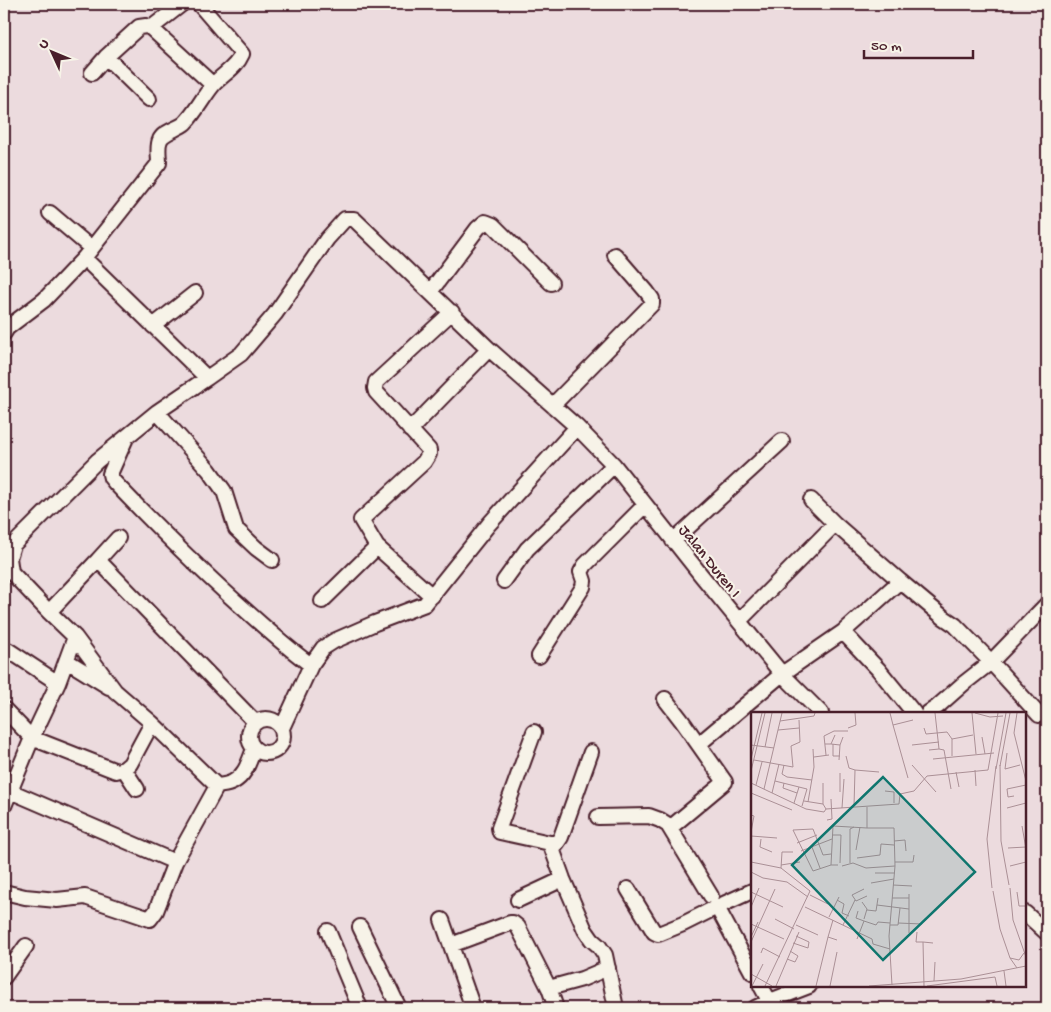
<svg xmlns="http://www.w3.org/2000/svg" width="1051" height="1012" font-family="'Gochi Hand',sans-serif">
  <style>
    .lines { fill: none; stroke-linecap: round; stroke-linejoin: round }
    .minor-casing { stroke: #4a1f2b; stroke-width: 18 }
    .minor { stroke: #f7f3e8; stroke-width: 14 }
    .labels { text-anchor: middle; stroke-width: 4; stroke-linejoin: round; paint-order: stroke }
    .street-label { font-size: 16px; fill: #4a1f2b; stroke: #f7f3e8 }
    .inset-road { fill: none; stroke: #ab9096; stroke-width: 1 }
    .view { fill: #0f766e; fill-opacity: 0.15; stroke: #0f766e; stroke-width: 2.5 }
    .inset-edge { fill: none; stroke: #4a1f2b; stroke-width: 2.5 }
  </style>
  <rect width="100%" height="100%" fill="#ecdbde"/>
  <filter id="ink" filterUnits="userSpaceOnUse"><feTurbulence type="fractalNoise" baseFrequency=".02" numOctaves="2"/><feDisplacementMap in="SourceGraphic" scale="10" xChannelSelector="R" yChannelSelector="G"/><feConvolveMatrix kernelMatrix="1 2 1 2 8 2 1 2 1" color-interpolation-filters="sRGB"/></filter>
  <g filter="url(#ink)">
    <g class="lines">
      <defs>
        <path id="minor" d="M 151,28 L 182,4
          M 106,57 L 149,99
          M 92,73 L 106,57 L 139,27 L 146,26 L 151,28 L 213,85
          M 50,213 L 91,248
          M 84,258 L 207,378 L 241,354 L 275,314 L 327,239 L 345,219 L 354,219 L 489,349 L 577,427 L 489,524 L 425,604 L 375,623 L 334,641 L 323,648 L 311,665 L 282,728
          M 430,292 L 478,228 L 485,222 L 488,223 L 493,225 L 551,283
          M 153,326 L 195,293
          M 4,333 L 7,328 L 44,300 L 84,258 L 159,163 C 159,156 157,146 160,140 C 163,132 178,129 185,123 C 196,112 203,97 213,85 C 223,74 236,68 242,54 L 199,4
          M 207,378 L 157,412 L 97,461 L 13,545 L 9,558 L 11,572 L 49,612 L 75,637 L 115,691 L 152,723 L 217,786 C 222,785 228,785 233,782 C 246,775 249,761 254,749
          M 553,405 L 652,304 L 652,299 L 647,292 L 615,255
          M 157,412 L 209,470 L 224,491 L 236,529 L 256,548 L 272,560
          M 577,427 L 614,465 L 701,575 L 782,674 L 821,713
          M 410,430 L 489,349
          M 126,438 L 110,474 L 111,478 L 115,483 C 159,529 204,574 252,616 C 271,633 290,650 311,665
          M 673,541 L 782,441
          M 98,560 L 118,538
          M 504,581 L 527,549 L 614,465
          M 900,581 L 943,617 L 955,625 L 991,662 L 1039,715
          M 432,596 L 377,547 L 361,520 L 424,462 L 429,454 L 429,450 L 376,392 L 375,388 L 376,382 L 452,312
          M 322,601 L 377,547
          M 49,612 L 98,560 L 255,722
          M 739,621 L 835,524
          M 843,632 L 878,669 L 914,713
          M 8,650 L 58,683
          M 539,656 L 583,587 L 584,581 L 581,572 L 585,565 L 645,505
          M 67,661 L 109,687
          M 665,699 L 682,721 L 725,782 L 670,828
          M 4,709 L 32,738 L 116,771 L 124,769 L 130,764 L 152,723
          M 928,713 L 937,707 L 963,684 L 991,662 L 1047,604
          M249 736a17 17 0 1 1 34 0a17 17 0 1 1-34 0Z
          M 534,732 L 499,828 L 500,832 L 550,843 L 557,843 L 561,837 L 591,752
          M 699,744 L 782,674 L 843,632 L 900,581 L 835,524 L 811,500
          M 124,769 L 137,789
          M 10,791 L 175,862
          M 4,806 L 32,738 L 58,683 L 75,637
          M 598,817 L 649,816 L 660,820 L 668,825 L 711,896
          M 550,843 L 563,879 L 585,930 L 592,940 L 599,946 L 605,955 L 616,1008
          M 628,889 L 654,932 L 658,934 L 661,933 L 683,924 L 717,907 L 752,972
          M 4,892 L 25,897 L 57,900 L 85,897 L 150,919 L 156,911 L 175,862 L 217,786
          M 518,900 L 563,879
          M 717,907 L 752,891
          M 1025,913 L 1047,933
          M 442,920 L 473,1008
          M 360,927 L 399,1008
          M 328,931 L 360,1008
          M 451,945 L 510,923 L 513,923 L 518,927 L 549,988 L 582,979 L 608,968
          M 4,977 L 26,946
          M 761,986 L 773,1008
          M 549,988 L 556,1008
          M 755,1008 L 770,1001 L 809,986"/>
      </defs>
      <!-- minor casing -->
      <use href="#minor" class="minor-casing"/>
      <!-- minor -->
      <use href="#minor" class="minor"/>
    </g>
  </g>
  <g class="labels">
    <!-- street labels -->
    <g class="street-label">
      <text transform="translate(711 560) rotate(51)" y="6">Jalan Duren I</text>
    </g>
  </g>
  <!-- overview -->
  <g transform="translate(751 712)">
    <rect width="275" height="275" fill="#ecdbde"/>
    <path class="inset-road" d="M 139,1 L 142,13 L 162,8M 221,1 L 225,42M 224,1 L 239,5 L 252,4M 266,1 L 263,21 L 275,69M 29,9 L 63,4 L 64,1M 142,13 L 157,66M 97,16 L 105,13 L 104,1M 173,16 L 175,22 L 196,20 L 201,27 L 201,44M 27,18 L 48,16M 231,25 L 234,42M 201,27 L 222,23M 74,32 L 80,32 L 84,23M 80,32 L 89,33 L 92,25M 82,32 L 82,44 L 89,44M 0,33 L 23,36M 161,33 L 188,30M 14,35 L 21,1M 188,37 L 193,38 L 200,77M 178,38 L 188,37 L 184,1M 256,41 L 254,57 L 269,53M 75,43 L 73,24 L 83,19 L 97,19M 95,44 L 98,56 L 104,58M 63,45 L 78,43M 0,47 L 11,1M 182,47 L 243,41M 3,48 L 42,55 L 40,34 L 49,30 L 48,8M 88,48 L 89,33M 33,53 L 31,62 L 36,65 L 61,68M 161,53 L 185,80M 249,53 L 250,129 L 258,173M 249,54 L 259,1M 245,57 L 255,1M 224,58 L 225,74M 0,59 L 14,1M 205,60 L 208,75M 89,61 L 89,80M 24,69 L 56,77 L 51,94M 0,71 L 55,97 L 73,100 L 75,97M 33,71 L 32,76 L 46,81M 72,71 L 72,92M 5,73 L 11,50M 13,77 L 31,1M 134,79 L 143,80 L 143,91M 0,81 L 41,98M 21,81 L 28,52M 263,84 L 257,85 L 256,77 L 275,73M 53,89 L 72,92 L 75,97 L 148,92 L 149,82 L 163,79 L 176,64 L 237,58 L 247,1M 57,90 L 63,55 L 62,37M 43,91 L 48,75M 103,94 L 104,58 L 128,60M 91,96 L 93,67M 256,96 L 275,91M 0,103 L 3,104 L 0,120M 76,108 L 81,107 L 80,87M 271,114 L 275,137M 81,123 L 90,123 L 89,151M 0,124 L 26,126M 10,127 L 9,135 L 21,140M 143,129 L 154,128 L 155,139M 46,131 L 66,123M 61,135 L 69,156M 257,136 L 275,135M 105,138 L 109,115M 50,139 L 81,127M 80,142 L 72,143 L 62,117 L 42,118 L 62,159 L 80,153M 106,146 L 129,143 L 130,132 L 143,133M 0,150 L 30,156 L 59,179 L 14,274M 144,150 L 162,150 L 163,143M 99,151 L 99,117 L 103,115M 30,153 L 49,150M 87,153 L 80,153 L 82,114 L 116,116M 91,154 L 102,151 L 115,156 L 144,154 L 143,116 L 116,116 L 116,95M 259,154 L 275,150M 30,156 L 31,140 L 42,140M 0,160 L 12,166 L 36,170 L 57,185M 124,161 L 144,161M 120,171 L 143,167M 142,173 L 161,174M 241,176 L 236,127 L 245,54M 259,176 L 262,208 L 275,245M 113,177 L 101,183 L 105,189 L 116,184M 242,179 L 249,217 L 259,246 L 266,256M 0,180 L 32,195M 266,180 L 268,194 L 275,194M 59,183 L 77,192M 141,186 L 158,186M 86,188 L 93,192 L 91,201 L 98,204M 111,190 L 116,197 L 113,207M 126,193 L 158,197 L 158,182M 0,195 L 8,176M 54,195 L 121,227 L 122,232 L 139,237M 158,197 L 158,221M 116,198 L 125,199 L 127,186M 78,205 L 88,185M 24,207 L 43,217M 82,208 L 77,225 L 86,228M 113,209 L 125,213 L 127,210 L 139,211M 147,211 L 171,212M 0,212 L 33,227M 45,213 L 67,223M 92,213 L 104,188M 139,213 L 147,213 L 149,196M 166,220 L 165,230 L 172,230M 0,225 L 7,210M 106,227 L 113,209 L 105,206 L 107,199M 0,230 L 24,177M 42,231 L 57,236 L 58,230 L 45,224M 10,241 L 12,236 L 29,245M 259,246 L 268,248 L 273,241M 36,247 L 44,250 L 47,244 L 39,239M 253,259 L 255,274M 0,262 L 21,274M 183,269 L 184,250M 141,273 L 138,224 L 144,154M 1,274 L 12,252M 25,274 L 48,220M 65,274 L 77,225M 79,274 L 86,240M 118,274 L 210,267 L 275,254M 173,274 L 172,230 L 182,231M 176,274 L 244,265 L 246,274"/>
    <path class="view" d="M 132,65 L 224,160 L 132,248 L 41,153 Z"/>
    <rect width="275" height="275" class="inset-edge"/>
  </g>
  <!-- margin -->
  <rect width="1051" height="1012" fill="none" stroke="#f7f3e8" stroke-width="20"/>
  <rect x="10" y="10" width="1031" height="992" fill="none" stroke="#4a1f2b" stroke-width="2" filter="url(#ink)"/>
  <!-- north arrow -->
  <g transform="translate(52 52) rotate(314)" stroke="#f7f3e8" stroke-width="4" paint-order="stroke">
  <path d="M0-4L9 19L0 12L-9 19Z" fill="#4a1f2b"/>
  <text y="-8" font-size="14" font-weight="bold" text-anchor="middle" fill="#4a1f2b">U</text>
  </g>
  <!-- scale -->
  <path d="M864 50v8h109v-8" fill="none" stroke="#4a1f2b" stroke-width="2.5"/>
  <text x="871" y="50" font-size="15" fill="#4a1f2b" stroke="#f7f3e8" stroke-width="4" paint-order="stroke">50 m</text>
</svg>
